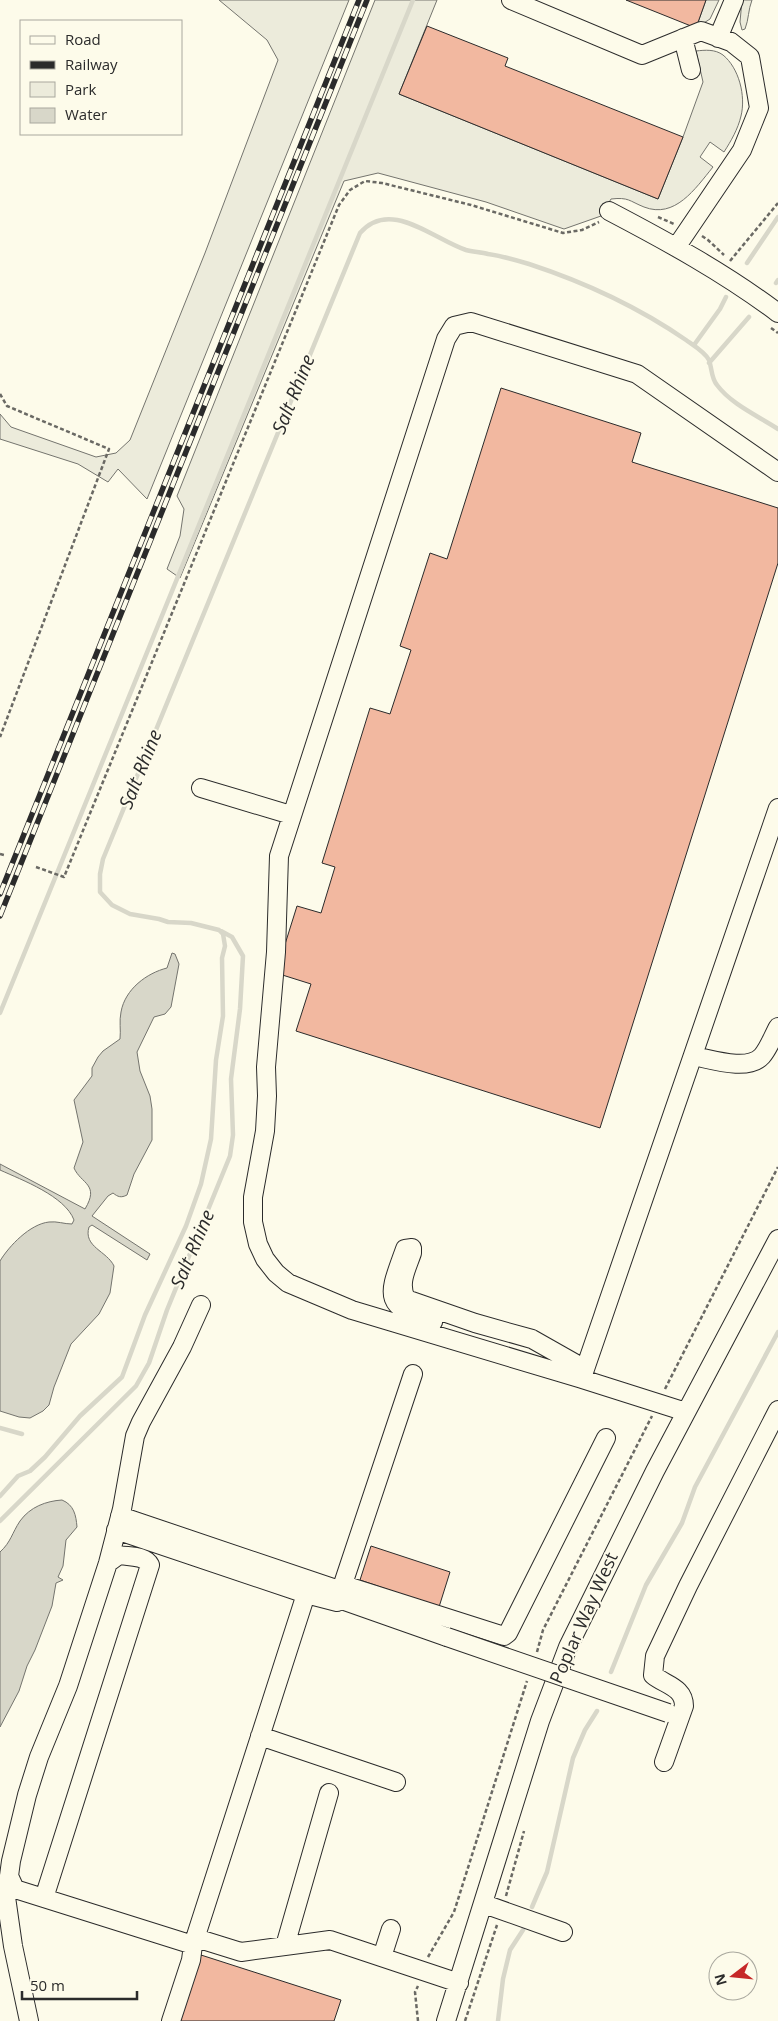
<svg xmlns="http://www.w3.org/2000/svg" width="778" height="2021" font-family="'Open Sans',sans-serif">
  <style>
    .green { fill: #ecebdb; stroke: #74746e }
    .water { fill: #d8d7c9; stroke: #74746e }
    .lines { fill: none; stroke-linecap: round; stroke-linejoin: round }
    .stream { stroke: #d8d7c9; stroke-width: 4.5 }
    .building { fill: #f2b8a0; stroke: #2b2b2b }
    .minor-casing { stroke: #2b2b2b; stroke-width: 20 }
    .path { stroke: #6a6964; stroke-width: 2.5; stroke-dasharray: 4 2.5; stroke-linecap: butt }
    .minor { stroke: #fdfbea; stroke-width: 18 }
    .rail-casing { stroke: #2b2b2b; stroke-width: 5.5 }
    .rail { stroke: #fdfbea; stroke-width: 4; stroke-dasharray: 11; stroke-linecap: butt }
    .minor-bridge-casing { stroke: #2b2b2b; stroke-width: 20; stroke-linecap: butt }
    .minor-bridge { stroke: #fdfbea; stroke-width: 18 }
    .labels { text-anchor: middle; stroke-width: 4; stroke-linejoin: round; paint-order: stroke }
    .street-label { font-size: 18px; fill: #2b2b2b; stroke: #fdfbea }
    .water-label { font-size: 19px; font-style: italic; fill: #2b2b2b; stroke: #fdfbea }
  </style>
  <rect width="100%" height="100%" fill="#fdfbea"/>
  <!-- green -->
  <path class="green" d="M 219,0 L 349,0 L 147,499 L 118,469 L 108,482 L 78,464 L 0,439 L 0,414 L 11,427 L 96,457 L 116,453 L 130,440 L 205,253 L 278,60 L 267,40 Z
    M 375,0 L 437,0 L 399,94 L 658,199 L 683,137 L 703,82 L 696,51 C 705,50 715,49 723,55 C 739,68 746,96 741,116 C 738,129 731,141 724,152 L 710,142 L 700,157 L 713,167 C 695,189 675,219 644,207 C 629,201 629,197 611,199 L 601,216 L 564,229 L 486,202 L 378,173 L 344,181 L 180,578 L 167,569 L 180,536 L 184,509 L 177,496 Z
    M 706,0 L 719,0 L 710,19 L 696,28 Z
    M 742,0 L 752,0 C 748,10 749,19 745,29 L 742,30 L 740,22 Z"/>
  <!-- water -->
  <path class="water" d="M 172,953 L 175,954 L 179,964 L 171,1007 L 165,1014 L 154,1017 L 137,1052 L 140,1071 L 150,1096 L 152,1109 L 152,1140 L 134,1174 L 127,1195 C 121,1198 118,1197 113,1193 L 108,1196 L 92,1216 L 150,1254 L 147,1260 L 92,1225 L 89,1227 C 83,1247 107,1251 114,1266 L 110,1293 L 99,1314 L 71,1344 L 54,1387 L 49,1405 L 43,1411 L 30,1418 L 19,1417 L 0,1411 L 0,1261 C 9,1246 30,1224 49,1222 C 57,1221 64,1224 72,1224 L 74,1220 C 65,1196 22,1180 0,1170 L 0,1164 L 85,1209 C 100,1184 81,1184 74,1168 L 83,1142 L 74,1100 L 92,1076 L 92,1068 L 98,1057 L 103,1051 L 120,1039 C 121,1030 119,1021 121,1012 C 125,989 147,973 167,968 Z
    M 62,1500 C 74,1505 76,1515 77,1527 L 66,1540 L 63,1566 L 58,1577 L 63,1580 L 56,1583 L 52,1606 L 35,1650 L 27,1666 L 19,1691 L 0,1727 L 0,1552 C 11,1542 12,1533 20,1521 C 30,1507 46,1501 62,1500 Z"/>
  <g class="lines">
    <!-- stream -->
    <path class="stream" d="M 747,263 L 778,217
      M 776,283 L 778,280
      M 694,345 L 720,309 L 726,297
      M 709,363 L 749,317
      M 0,1013 L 413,0
      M 0,1428 L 22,1434
      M 0,1496 L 18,1476 L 30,1471 L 45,1457 L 80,1416 L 122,1377 L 145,1315 L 186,1226 L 201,1184 L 211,1139 L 216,1060 L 223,1016 L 222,958 L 225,946 L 223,934 L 219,930 L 191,923 L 168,922 L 159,919 L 130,914 L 112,905 L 100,892 L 100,874 L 103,859 L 360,233 C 390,198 433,239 466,250 C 473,252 481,252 488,254 C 502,256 516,260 529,264 C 584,282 638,307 686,340 C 693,345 705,352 709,360 C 712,368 711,378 717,385 C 731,404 758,416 778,429
      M 0,1521 L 136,1386 L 149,1363 L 167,1310 L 230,1156 L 233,1135 L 231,1079 L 240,1009 L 243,956 L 232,937 L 221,931
      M 611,1672 L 646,1585 L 682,1523 L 695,1487 L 778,1332
      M 532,1907 L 547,1872 L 573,1758 L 585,1730 L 597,1711
      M 498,2021 L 503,1979 L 510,1950 L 523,1930"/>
  </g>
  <!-- building -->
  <path class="building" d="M 626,0 L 706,0 L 696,28 Z
    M 427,26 L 508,58 L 505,66 L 683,137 L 658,199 L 399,94 Z
    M 501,388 L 641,433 L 632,462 L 778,508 L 778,563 L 600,1128 L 296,1031 L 311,984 L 276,973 L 297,906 L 321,913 L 335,867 L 322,863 L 370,708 L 390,714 L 411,650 L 400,646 L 430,553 L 447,559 Z
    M 371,1546 L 450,1572 L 439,1607 L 360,1580 Z
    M 201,1955 L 341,2000 L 334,2021 L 180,2021 Z"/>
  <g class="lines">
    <defs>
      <path id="minor" d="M 511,0 L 642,55 L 701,31 L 731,42 L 750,57 L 759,108 L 742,150 L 677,246
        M 683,38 L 691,70
        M 718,38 L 734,0
        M 609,211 C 668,242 725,273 778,313
        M 201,788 L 291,815
        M 693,1056 C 710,1059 748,1072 762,1056 C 769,1048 773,1036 778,1027
        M 433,1322 C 380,1306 389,1294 405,1249 L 412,1248 L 412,1253 C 407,1268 398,1283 406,1299 L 475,1323 L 532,1339 L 585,1369 L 582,1379 L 686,1412
        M 585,1369 L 778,808
        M 582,1379 L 352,1310 L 288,1283 L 276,1273 L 265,1259 L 258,1244 L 253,1222 L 253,1197 L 265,1131 L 267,1096 L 266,1067 L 276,952 L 279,856 L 446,339 L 454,326 L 471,322 L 637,374 L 778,472
        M 120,1516 L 342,1591
        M 116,1530 L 306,1594 L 337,1602 L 413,1374
        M 344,1585 L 504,1636 L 508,1633 L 606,1438
        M 339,1599 L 447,1637
        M 260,1736 L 396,1782
        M 664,1762 L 684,1706 C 684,1687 665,1685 653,1675 L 655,1656 L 688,1586 L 778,1410
        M 9,1876 L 15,1889 L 193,1945
        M 44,1898 L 150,1565 C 145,1555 129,1557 119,1555 L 108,1563
        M 484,1904 L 563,1932
        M 196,1938 L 241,1952 L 330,1940 L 459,1983
        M 285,1946 L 329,1793
        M 382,1957 L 391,1929
        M 29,2021 L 13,1946 L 5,1890 L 9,1876 L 11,1861 L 27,1795 L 39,1757 L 68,1686 L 108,1563 L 122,1509 L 135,1436 L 141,1422 L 182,1347 L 201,1305
        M 171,2021 L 191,1960 L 193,1945 L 306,1594
        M 446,2021 L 540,1721 L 568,1647 L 655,1471 L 778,1239"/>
    </defs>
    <!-- minor casing -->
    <use href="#minor" class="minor-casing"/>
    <!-- path -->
    <path class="path" d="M 658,217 L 674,224
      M 702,236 L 708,240 L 724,255
      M 730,261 L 778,203
      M 771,328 L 778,333
      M 0,394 L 7,406 L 109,449 L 0,737
      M 0,854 L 4,855
      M 36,867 L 64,877 L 339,205 L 350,190 L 365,181 L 382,183 L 471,205 L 563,233 L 582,230 L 599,222
      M 665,1389 L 778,1167
      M 537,1652 L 543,1630 L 652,1416
      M 506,1896 L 524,1831
      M 428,1957 L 454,1912 L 527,1681
      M 418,2021 L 415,1992 L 418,1986
      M 465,2021 L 497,1925"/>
    <!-- minor -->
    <use href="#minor" class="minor"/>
    <defs>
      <path id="rail" d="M 0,894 L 359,0
        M 0,916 L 367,0"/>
    </defs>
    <!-- rail casing -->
    <use href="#rail" class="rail-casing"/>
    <!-- rail -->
    <use href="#rail" class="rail"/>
    <defs>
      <path id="minor-bridge" d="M 447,1637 L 668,1713"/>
    </defs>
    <!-- minor-bridge casing -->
    <use href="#minor-bridge" class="minor-bridge-casing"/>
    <!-- minor-bridge -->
    <use href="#minor-bridge" class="minor-bridge"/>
  </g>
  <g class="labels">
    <!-- street labels -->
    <g class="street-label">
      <text transform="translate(584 1618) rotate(-66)" y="6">Poplar Way West</text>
    </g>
    <!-- water labels -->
    <g class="water-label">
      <text transform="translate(293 394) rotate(-68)" y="7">Salt Rhine</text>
      <text transform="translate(140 769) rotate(-68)" y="7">Salt Rhine</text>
      <text transform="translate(192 1249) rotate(-67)" y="7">Salt Rhine</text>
    </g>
  </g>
  <!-- legend -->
  <rect x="20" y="20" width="162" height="115" fill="#fdfbea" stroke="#a9a89e"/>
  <rect x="30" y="36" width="25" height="8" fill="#fdfbea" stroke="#a9a89e"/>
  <text x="65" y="45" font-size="15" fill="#2b2b2b">Road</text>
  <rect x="30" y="61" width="25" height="8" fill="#2b2b2b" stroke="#a9a89e"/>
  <text x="65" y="70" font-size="15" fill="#2b2b2b">Railway</text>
  <rect x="30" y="82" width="25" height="15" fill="#ecebdb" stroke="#a9a89e"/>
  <text x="65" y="95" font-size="15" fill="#2b2b2b">Park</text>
  <rect x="30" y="108" width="25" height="15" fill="#d8d7c9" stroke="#a9a89e"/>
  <text x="65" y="120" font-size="15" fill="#2b2b2b">Water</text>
  <!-- north arrow -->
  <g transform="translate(733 1976) rotate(254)"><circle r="24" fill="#fdfbea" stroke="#a9a89e"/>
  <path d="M0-4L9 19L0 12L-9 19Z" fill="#c62828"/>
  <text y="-8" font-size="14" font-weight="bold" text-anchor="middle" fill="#2b2b2b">N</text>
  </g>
  <!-- scale -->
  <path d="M22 1991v8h115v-8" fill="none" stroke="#2b2b2b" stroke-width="2.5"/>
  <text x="30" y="1991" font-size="15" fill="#2b2b2b" stroke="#fdfbea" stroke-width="4" paint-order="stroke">50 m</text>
</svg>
